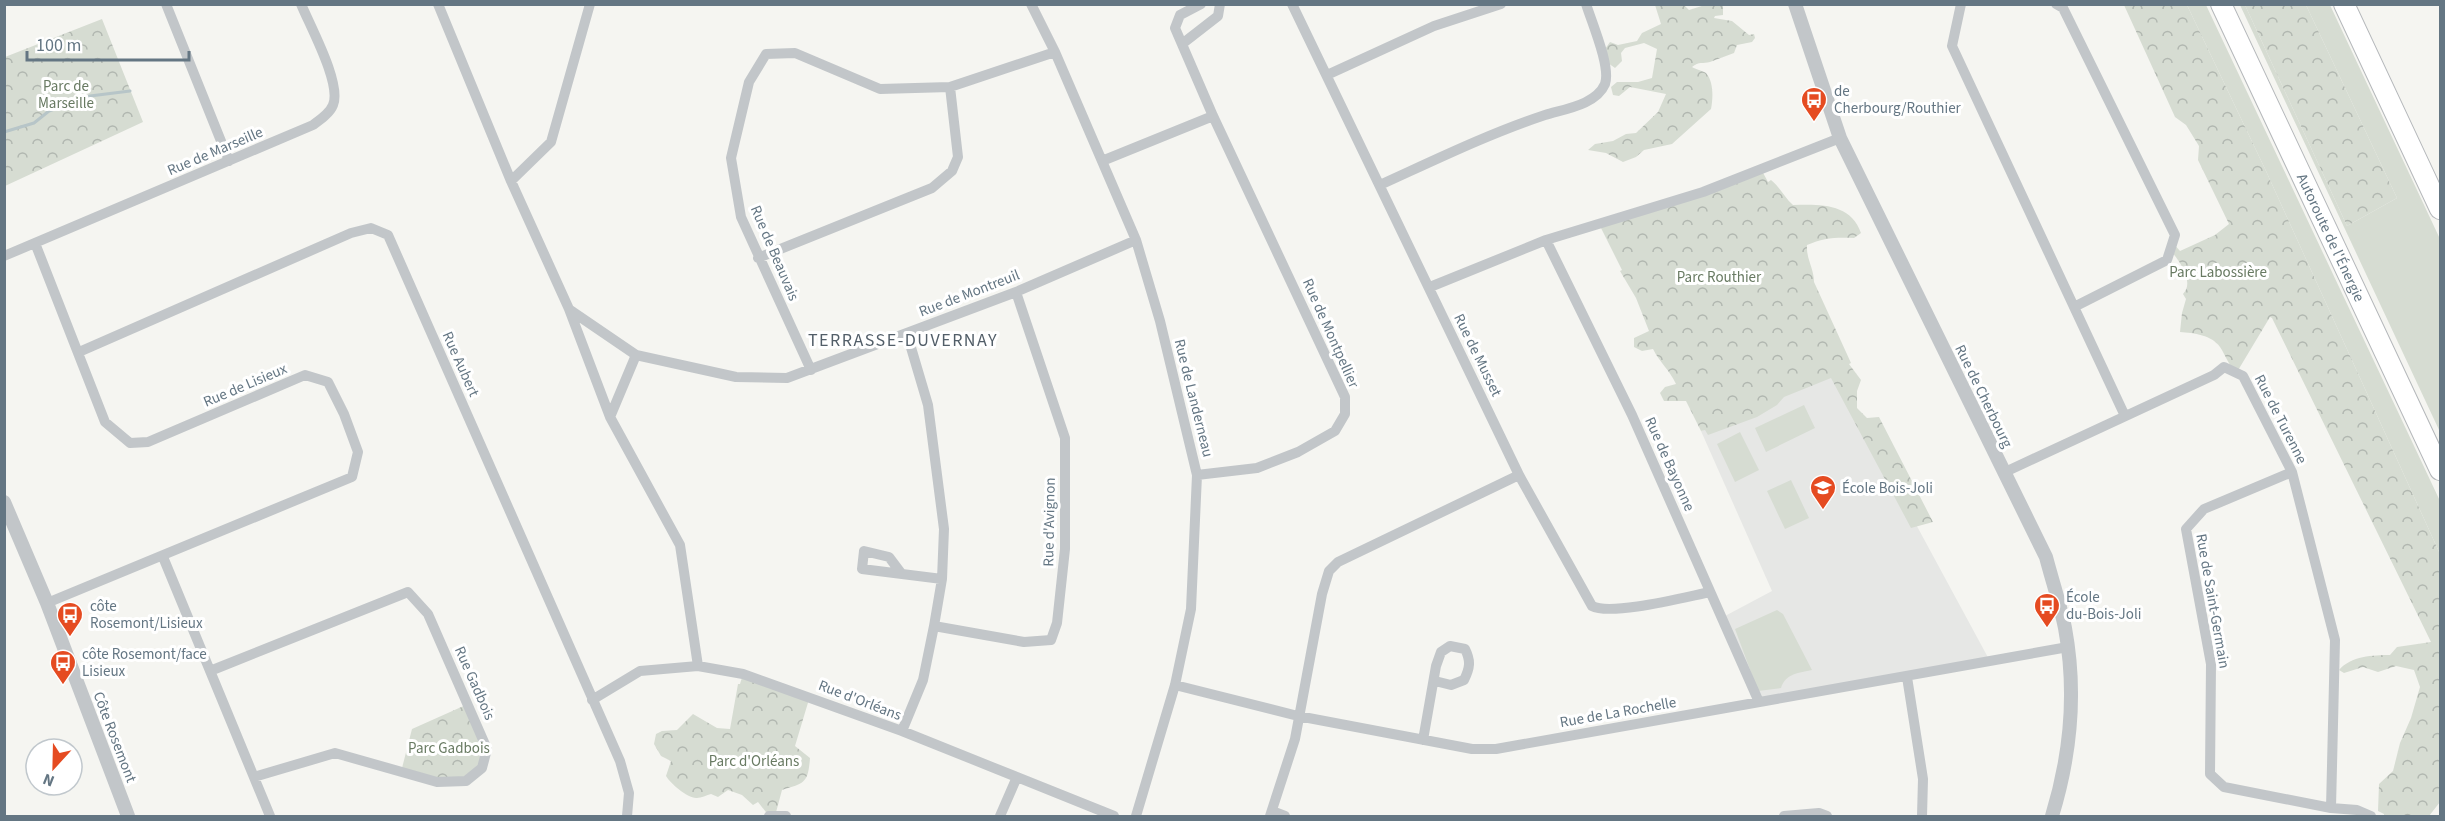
<svg xmlns="http://www.w3.org/2000/svg" width="2445" height="821" font-family="'Source Sans 3',sans-serif">
  <style>
    .built { fill: #e6e7e5 }
    .green { fill: #d6dcd2 }
    .forest { fill: url(#forest-crowns) }
    .lines { fill: none; stroke-linecap: round; stroke-linejoin: round }
    .stream { stroke: #b7c5c8; stroke-width: 3 }
    .motorway-casing { stroke: #b5b8bb; stroke-width: 22 }
    .minor { stroke: #c2c6c9; stroke-width: 10 }
    .tertiary { stroke: #c2c6c9; stroke-width: 14 }
    .motorway { stroke: #fff; stroke-width: 20 }
    .labels { text-anchor: middle; stroke-width: 6; stroke-linejoin: round; paint-order: stroke }
    .park-label { font-size: 15px; fill: #687a62; stroke: #fff }
    .poi-label { font-size: 15px; fill: #647683; stroke: #fff; text-anchor: start }
    .street-label { font-size: 15px; fill: #647683; stroke: #fff }
    .quarter-label { font-size: 18px; letter-spacing: 1.5px; fill: #525e68; stroke: #fff }
  </style>
  <defs>
    <pattern id="forest-crowns" width="20" height="18" patternUnits="userSpaceOnUse" patternTransform="scale(1.5)"><rect width="20" height="18" fill="#d6dcd2"/><path d="M2 6a3 3 0 1 1 6 0M12 15a3 3 0 1 1 6 0" fill="none" stroke="#b1b7b0"/></pattern>
  </defs>
  <rect width="100%" height="100%" fill="#f5f5f1"/>
  <!-- built -->
  <path class="built" d="M 1833,371 L 1991,663 L 1759,702 L 1725,616 L 1772,591 L 1701,431 Z"/>
  <!-- green -->
  <path class="green" d="M 2187,5 L 2206,5 L 2440,501 L 2440,554 L 2266,171 Z
    M 2240,5 L 2245,5 L 2347,226 L 2397,198 L 2306,5 L 2330,5 L 2440,239 L 2440,432 Z
    M 1804,405 L 1815,428 L 1766,452 L 1755,428 Z
    M 1740,432 L 1759,470 L 1735,482 L 1717,444 Z
    M 1791,480 L 1809,518 L 1785,529 L 1767,491 Z
    M 1777,610 L 1783,614 L 1812,670 C 1799,673 1786,673 1781,688 L 1758,691 L 1735,629 Z"/>
  <!-- forest -->
  <path class="forest" d="M 1655,5 L 1684,5 L 1689,10 L 1705,5 L 1723,5 L 1723,15 L 1715,16 L 1714,18 L 1732,21 L 1749,35 L 1754,34 L 1755,38 L 1752,42 L 1737,45 L 1734,53 C 1726,56 1718,59 1710,62 C 1703,64 1699,61 1692,67 C 1695,69 1703,71 1706,73 C 1714,82 1713,99 1711,109 L 1672,144 L 1644,150 L 1636,157 L 1623,162 L 1606,153 L 1588,150 L 1595,144 L 1613,141 L 1626,134 L 1636,133 L 1658,112 L 1666,94 L 1630,87 L 1619,96 L 1613,95 L 1611,87 L 1617,82 L 1638,82 L 1652,78 L 1657,49 L 1644,43 L 1625,48 L 1621,53 L 1622,61 L 1615,68 L 1608,63 L 1605,49 L 1610,42 L 1618,45 L 1637,41 L 1642,33 L 1661,24 Z
    M 2124,5 L 2187,5 L 2266,171 L 2440,554 L 2440,802 L 2429,816 L 2384,816 L 2384,814 L 2378,811 L 2379,784 L 2393,771 L 2400,743 L 2411,718 L 2420,687 L 2414,670 L 2396,666 L 2378,672 L 2363,667 L 2344,673 L 2339,670 C 2351,656 2373,655 2390,655 L 2397,647 L 2431,642 L 2272,318 L 2270,317 L 2237,372 C 2228,365 2226,356 2220,347 C 2212,335 2194,333 2180,332 L 2182,313 L 2186,299 L 2183,294 C 2195,282 2179,260 2170,250 L 2172,242 L 2180,251 L 2215,235 L 2229,224 L 2198,160 L 2199,146 L 2186,125 L 2175,117 Z
    M 2245,5 L 2306,5 L 2397,198 L 2347,226 Z
    M 102,19 L 143,122 L 5,186 L 5,57 Z
    M 1761,169 L 1768,182 L 1771,180 C 1780,187 1784,197 1793,205 C 1819,204 1851,203 1861,233 L 1854,238 C 1836,237 1823,238 1807,245 C 1806,259 1814,268 1814,282 L 1851,363 L 1849,364 L 1861,380 L 1857,391 L 1857,408 L 1867,418 L 1879,417 L 1933,522 L 1911,528 L 1831,378 L 1784,397 L 1777,405 L 1757,417 L 1708,435 L 1705,430 L 1701,431 L 1686,401 L 1664,401 L 1660,393 L 1665,387 L 1676,384 C 1669,369 1660,363 1653,349 L 1642,351 L 1634,347 L 1634,338 L 1649,331 L 1636,298 L 1620,271 L 1622,270 L 1599,224 Z
    M 743,674 L 810,696 L 795,746 L 810,758 C 808,784 804,783 782,790 L 775,816 L 769,816 L 758,802 L 753,805 L 742,795 L 728,790 L 718,797 L 711,794 C 707,795 701,798 697,798 C 688,799 670,783 666,776 L 671,761 L 661,756 L 654,744 L 656,734 L 662,731 L 677,730 L 693,714 L 717,728 L 730,729 L 738,684 L 740,684 Z
    M 468,704 L 487,749 L 482,768 L 466,781 L 437,782 L 401,772 L 412,729 Z"/>
  <g class="lines">
    <!-- stream -->
    <path class="stream" d="M 4,132 L 34,123 L 49,111 L 90,96 L 130,91"/>
    <defs>
      <g id="motorway">
        <path id="s1" d="M 2221,4 L 2440,470"/>
        <path d="M 2344,4 L 2440,209"/>
      </g>
    </defs>
    <!-- motorway casing -->
    <use href="#motorway" class="motorway-casing"/>
    <!-- minor -->
    <path class="minor" d="M 166,4 L 229,161
      M 438,4 L 511,181 L 569,309 L 610,417 L 680,545 L 698,666
      M 1031,4 L 1055,52 L 1136,240 L 1160,321 L 1197,475 L 1191,609 L 1175,685 L 1136,816
      M 1292,4 L 1519,475 L 1592,606 C 1611,616 1685,597 1710,592
      M 1961,4 L 1952,46 L 2125,416
      M 2056,4 L 2063,8 L 2175,235 L 2167,260 L 2074,307
      M 1182,44 L 1218,16 L 1220,4
      M 1327,75 L 1434,26 L 1501,4
      M 1102,161 L 1213,116
      M 511,181 L 551,142 L 590,4
      M 1380,185 C 1435,160 1488,134 1545,115 C 1564,109 1596,105 1605,84 C 1611,67 1592,23 1586,4
      M 1546,240 L 1632,415 L 1759,702
      M 35,243 L 105,422 L 130,443 L 148,442 L 305,375 L 328,382 L 344,414 L 358,452 L 352,477 L 47,603
      M 4,256 L 313,125 C 320,120 330,113 333,105 C 342,84 310,26 301,4
      M 758,258 L 932,188 L 952,171 L 958,157 L 950,87
      M 1430,287 L 1546,240 L 1703,192 L 1840,138
      M 570,310 L 636,355 L 736,377 L 787,378 L 1016,292 L 1136,240
      M 79,352 L 351,233 L 371,228 L 388,235 L 620,761 L 629,793 L 627,816
      M 811,370 L 741,217 L 731,158 L 749,82 L 766,54 L 795,53 L 880,89 L 950,87 L 1055,52
      M 610,417 L 636,355
      M 2292,472 L 2204,509 L 2186,529 L 2211,664 L 2210,774 L 2224,787 L 2331,808 L 2357,810 L 2371,816
      M 2003,473 L 2214,375 L 2224,367 L 2243,376 L 2292,472 L 2335,640 L 2331,808
      M 1197,475 L 1257,468 L 1298,452 L 1335,431 L 1345,414 L 1345,397 L 1213,116 L 1175,28 L 1180,15 L 1201,4
      M 163,557 L 270,816
      M 901,573 L 889,557 L 864,551 L 862,569 L 942,579
      M 934,626 L 1024,642 L 1051,640 L 1057,623 L 1065,549 L 1065,438 L 1016,292
      M 210,671 L 408,592 L 428,614 L 487,749 L 482,768 L 466,781 L 437,782 L 335,753 L 254,777
      M 1907,677 L 1923,779 L 1922,816
      M 1175,685 L 1298,716 L 1472,749 L 1496,749 L 2068,647
      M 592,700 L 640,671 L 698,666 L 743,674 L 902,731 L 1114,816
      M 902,731 L 923,680 L 934,626 L 942,579 L 944,529 L 928,405 L 907,334
      M 1423,740 L 1436,666 L 1441,652 L 1450,646 L 1465,649 C 1471,661 1470,668 1464,680 L 1451,685 L 1435,681
      M 1272,811 L 1285,816
      M 769,816 L 786,816
      M 1000,816 L 1017,777
      M 1270,816 L 1295,739 L 1322,594 L 1329,571 L 1338,562 L 1519,475
      M 1784,816 L 1819,813 L 1827,816"/>
    <!-- tertiary -->
    <path class="tertiary" d="M 1795,4 L 1840,138 L 2046,557 C 2052,580 2060,604 2065,628 C 2077,693 2071,754 2052,816
      M 4,502 L 47,603 L 128,816"/>
    <!-- motorway -->
    <use href="#motorway" class="motorway"/>
  </g>
  <!-- icons -->
  <defs>
    <symbol id="bus-pin" viewBox="-11 -11 22 30"><path d="M0 17L-7.5 6A9.5 9.5 0 1 1 7.5 6Z" fill="#e54b21" stroke="#fff"/><path d="M-5-6H5V4H4V6H2V4H-2V6H-4V4H-5ZM-3.5-4V0h7V-4ZM-3.5 1.2v1.5H-2V1.2ZM2 1.2v1.5H3.5V1.2Z" fill="#fff"/></symbol>
    <symbol id="school-pin" viewBox="-11 -11 22 30"><path d="M0 17L-7.5 6A9.5 9.5 0 1 1 7.5 6Z" fill="#e54b21" stroke="#fff"/><path d="M0-5L7-2L0 1L-7-2ZM-4 1L0 2.5L4 1V4Q0 6-4 4Z" fill="#fff"/></symbol>
  </defs>
  <g fill-rule="evenodd">
    <use href="#bus-pin" x="1799" y="85" width="30" height="40"/>
    <use href="#school-pin" x="1808" y="473" width="30" height="40"/>
    <use href="#bus-pin" x="2032" y="591" width="30" height="40"/>
    <use href="#bus-pin" x="55" y="600" width="30" height="40"/>
    <use href="#bus-pin" x="48" y="648" width="30" height="40"/>
  </g>
  <g class="labels">
    <!-- park labels -->
    <g class="park-label">
      <text x="66" y="91">Parc de<tspan x="66" dy="17">Marseille</tspan></text>
      <text x="2218" y="277">Parc Labossière</text>
      <text x="1719" y="282">Parc Routhier</text>
      <text x="449" y="753">Parc Gadbois</text>
      <text x="754" y="766">Parc d'Orléans</text>
    </g>
    <!-- poi labels -->
    <g class="poi-label">
      <text x="1834" y="96">de<tspan x="1834" dy="17">Cherbourg/Routhier</tspan></text>
      <text x="1842" y="493">École Bois-Joli</text>
      <text x="2066" y="602">École<tspan x="2066" dy="17">du-Bois-Joli</tspan></text>
      <text x="90" y="611">côte<tspan x="90" dy="17">Rosemont/Lisieux</tspan></text>
      <text x="82" y="659">côte Rosemont/face<tspan x="82" dy="17">Lisieux</tspan></text>
    </g>
    <!-- street labels -->
    <g class="street-label">
      <text transform="translate(215 151) rotate(-23)" y="5">Rue de Marseille</text>
      <text dy="5" stroke="none"><textPath href="#s1" startOffset="258">Autoroute de l'Énergie</textPath></text>
      <text transform="translate(775 253) rotate(67)" y="5">Rue de Beauvais</text>
      <text transform="translate(969 293) rotate(-21)" y="5">Rue de Montreuil</text>
      <text transform="translate(1331 333) rotate(66)" y="5">Rue de Montpellier</text>
      <text transform="translate(1478 355) rotate(64)" y="5">Rue de Musset</text>
      <text transform="translate(461 364) rotate(66)" y="5">Rue Aubert</text>
      <text transform="translate(245 385) rotate(-23)" y="5">Rue de Lisieux</text>
      <text transform="translate(1984 396) rotate(64)" y="5">Rue de Cherbourg</text>
      <text transform="translate(1194 398) rotate(76)" y="5">Rue de Landerneau</text>
      <text transform="translate(2281 419) rotate(63)" y="5">Rue de Turenne</text>
      <text transform="translate(1670 464) rotate(66)" y="5">Rue de Bayonne</text>
      <text transform="translate(1049 522) rotate(-89)" y="5">Rue d'Avignon</text>
      <text transform="translate(2213 601) rotate(80)" y="5">Rue de Saint-Germain</text>
      <text transform="translate(475 683) rotate(66)" y="5">Rue Gadbois</text>
      <text transform="translate(860 700) rotate(21)" y="5">Rue d'Orléans</text>
      <text transform="translate(1618 712) rotate(-10)" y="5">Rue de La Rochelle</text>
      <text transform="translate(115 737) rotate(69)" y="5">Côte Rosemont</text>
    </g>
    <!-- quarter labels -->
    <g class="quarter-label">
      <text x="903" y="346">TERRASSE-DUVERNAY</text>
    </g>
  </g>
  <!-- border -->
  <rect width="2445" height="821" fill="none" stroke="#647683" stroke-width="12"/>
  <!-- north arrow -->
  <g transform="translate(54 767) rotate(202)"><circle r="28" fill="#ffffff" stroke="#c1c8cd" stroke-width="1.5"/>
  <path d="M0-4.5L10 22L0 15L-10 22Z" fill="#e54b21"/>
  <text y="-9" font-size="16" font-weight="bold" text-anchor="middle" fill="#647683">N</text>
  </g>
  <!-- scale -->
  <path d="M27 51v9h162v-9" fill="none" stroke="#647683" stroke-width="3"/>
  <text x="36" y="51" font-size="18" fill="#647683" stroke="#ffffff" stroke-width="4.5" paint-order="stroke">100 m</text>
</svg>
